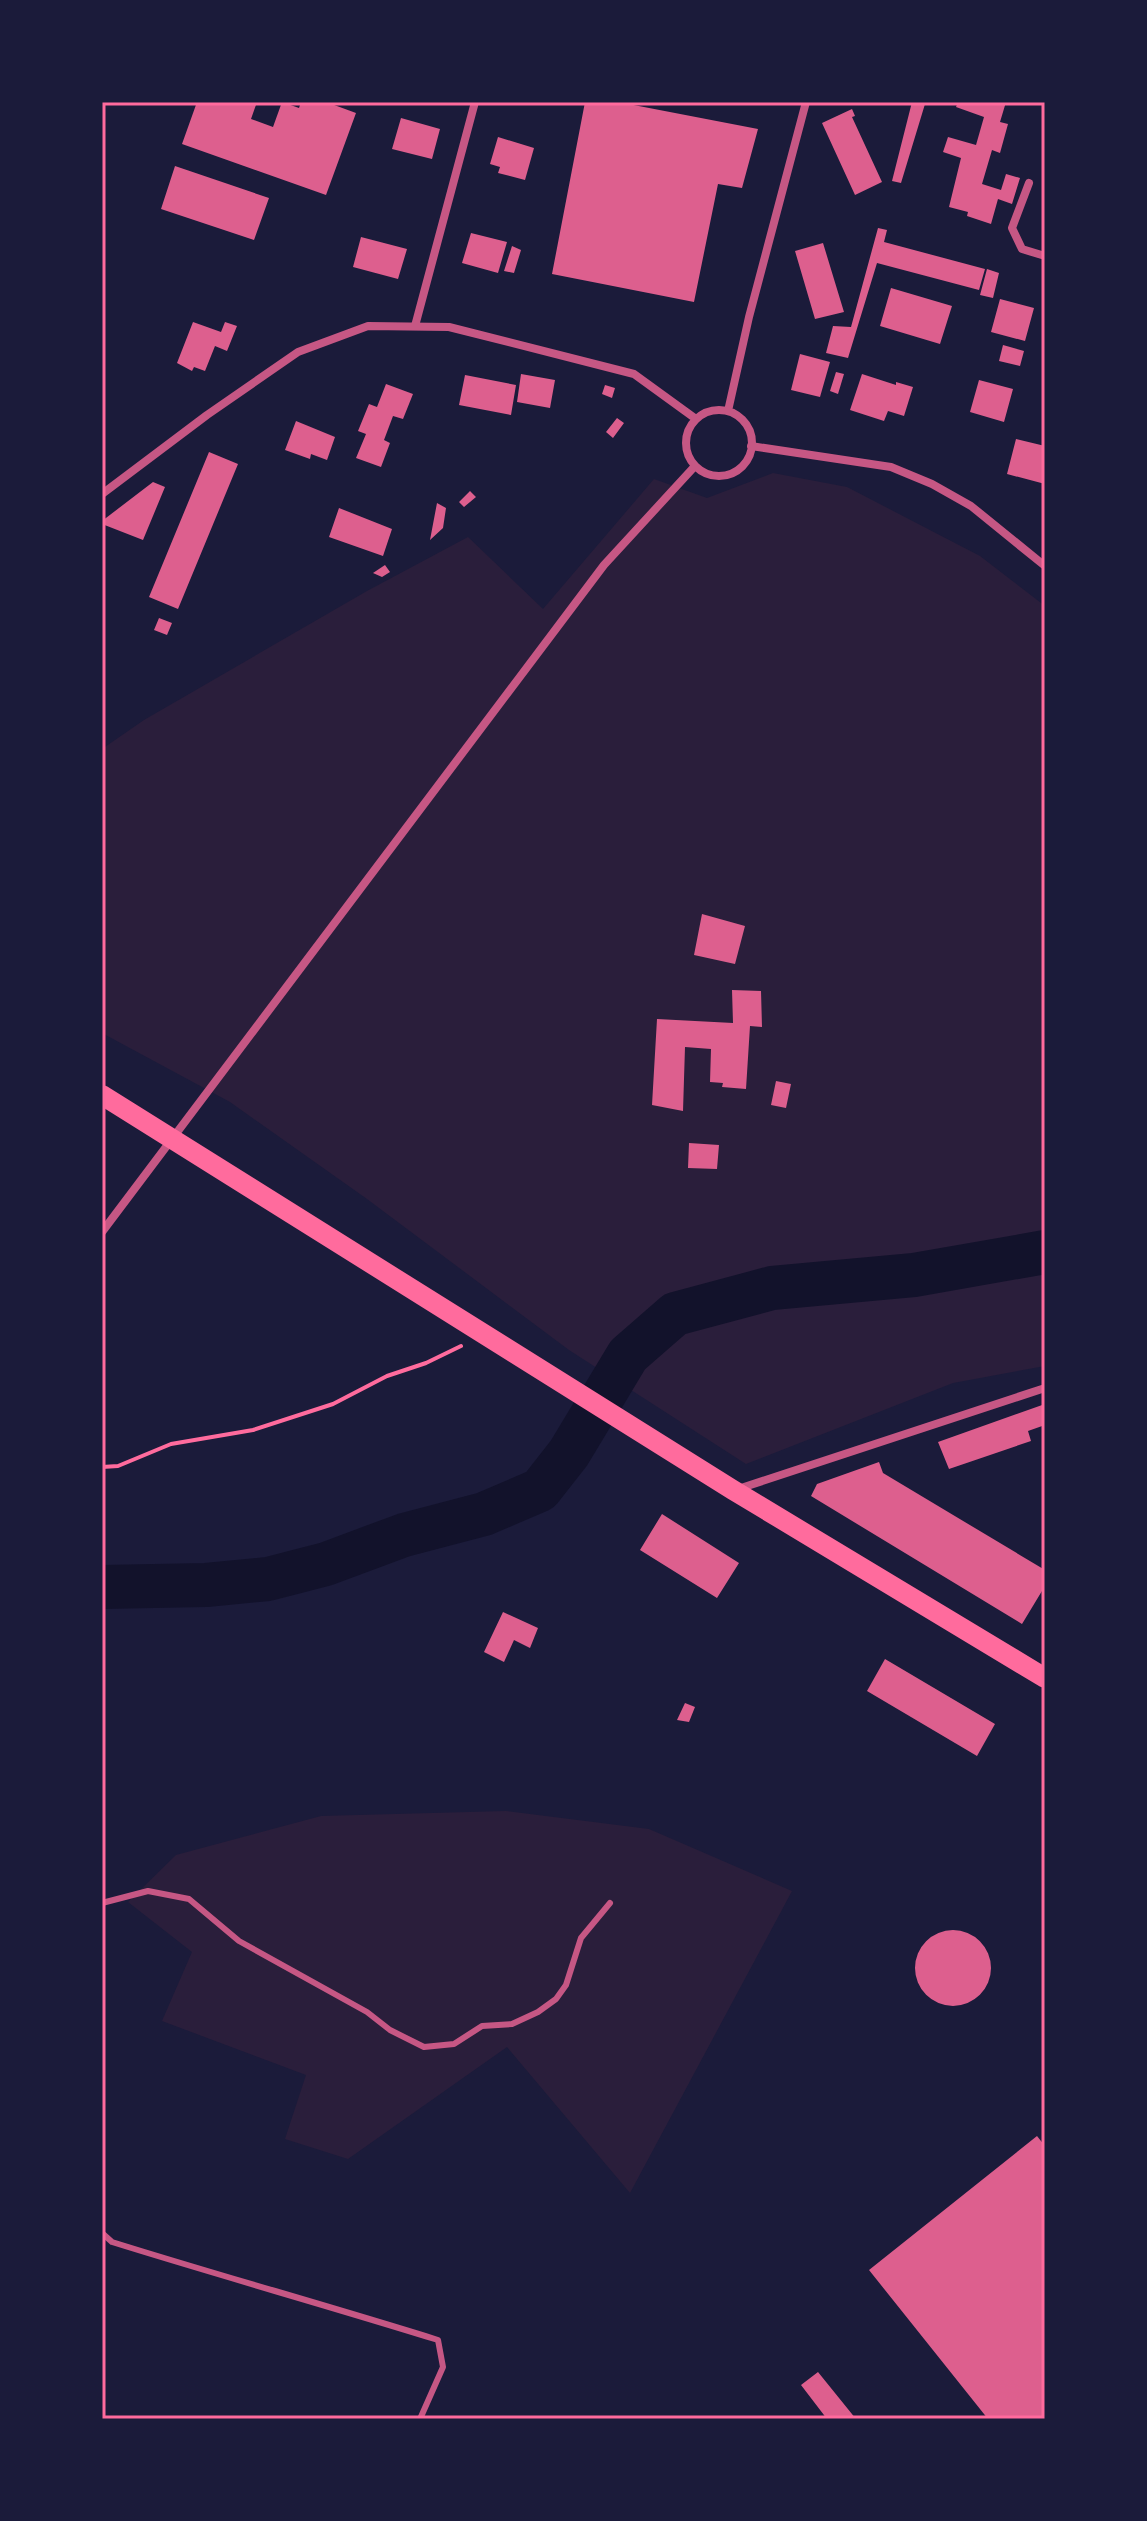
<svg xmlns="http://www.w3.org/2000/svg" width="1147" height="2521" font-family="Poppins,sans-serif">
  <style>
    .green { fill: #2a1e3b }
    .lines { fill: none; stroke-linecap: round; stroke-linejoin: round }
    .river { stroke: #12122b; stroke-width: 44 }
    .building { fill: #dd5f8e }
    .path { stroke: #ff6b9d; stroke-width: 4 }
    .service { stroke: #c65784; stroke-width: 6 }
    .minor { stroke: #c65784; stroke-width: 8 }
    .primary { stroke: #ff6b9d; stroke-width: 20 }
    .neatline { fill: none; stroke: #ff6b9d; stroke-width: 3 }
  </style>
  <rect width="100%" height="100%" fill="#1b1b3a"/>
  <!-- green -->
  <path class="green" d="M 773,473 L 847,487 L 980,556 L 1045,606 L 1045,1366 L 953,1383 L 746,1464 L 569,1350 L 367,1199 L 230,1102 L 102,1033 L 102,749 L 144,720 L 367,591 L 468,537 L 543,609 L 654,479 L 707,498 Z
    M 506,1811 L 649,1829 L 792,1891 L 630,2193 L 507,2047 L 348,2159 L 285,2139 L 306,2075 L 162,2021 L 192,1952 L 128,1902 L 176,1855 L 321,1816 Z"/>
  <g class="lines">
    <!-- river -->
    <path class="river" d="M 102,1587 L 206,1585 L 268,1579 L 326,1564 L 404,1535 L 484,1514 L 540,1490 L 569,1453 L 628,1355 L 675,1314 L 772,1288 L 914,1275 L 1045,1252"/>
  </g>
  <!-- building -->
  <path class="building" d="M 197,102 L 257,102 L 251,119 L 273,127 L 282,102 L 299,108 L 301,102 L 326,102 L 356,113 L 326,195 L 182,144 Z
    M 585,102 L 618,102 L 758,129 L 742,188 L 718,184 L 694,302 L 552,274 Z
    M 912,102 L 925,104 L 901,183 L 892,181 Z
    M 958,102 L 1006,102 L 1000,122 L 1008,124 L 1000,153 L 992,150 L 982,184 L 1001,190 L 1006,174 L 1020,178 L 1012,204 L 998,199 L 991,224 L 967,216 L 968,212 L 949,207 L 961,158 L 943,152 L 948,137 L 976,145 L 984,117 L 956,107 Z
    M 852,109 L 855,116 L 852,117 L 882,182 L 855,195 L 822,123 Z
    M 401,118 L 440,129 L 432,159 L 392,149 Z
    M 498,137 L 534,148 L 525,180 L 498,173 L 500,167 L 490,164 Z
    M 175,166 L 269,198 L 254,240 L 161,209 Z
    M 878,228 L 887,230 L 884,242 L 985,269 L 979,290 L 877,263 L 848,358 L 826,353 L 833,326 L 851,327 Z
    M 471,233 L 507,242 L 498,273 L 462,263 Z
    M 361,237 L 407,249 L 398,279 L 353,267 Z
    M 823,243 L 844,312 L 815,319 L 795,251 Z
    M 512,246 L 521,250 L 514,273 L 504,271 Z
    M 987,269 L 999,273 L 993,298 L 980,295 Z
    M 891,288 L 952,306 L 940,344 L 880,326 Z
    M 1000,299 L 1034,308 L 1025,341 L 991,332 Z
    M 193,322 L 221,332 L 225,322 L 237,326 L 227,351 L 215,346 L 205,371 L 194,367 L 192,371 L 177,363 Z
    M 1003,345 L 1024,351 L 1020,366 L 999,361 Z
    M 800,354 L 830,362 L 820,397 L 791,390 Z
    M 836,372 L 844,374 L 838,394 L 830,391 Z
    M 521,374 L 555,380 L 550,408 L 517,402 Z
    M 862,374 L 896,385 L 896,382 L 913,387 L 904,416 L 888,411 L 884,421 L 850,410 Z
    M 465,375 L 516,385 L 511,415 L 459,405 Z
    M 979,380 L 1013,389 L 1004,422 L 970,412 Z
    M 386,384 L 413,394 L 403,419 L 393,416 L 384,440 L 390,443 L 381,467 L 356,458 L 366,434 L 358,431 L 369,404 L 377,407 Z
    M 605,385 L 615,388 L 612,398 L 602,394 Z
    M 617,418 L 624,423 L 613,438 L 606,432 Z
    M 296,421 L 335,437 L 327,460 L 311,454 L 310,459 L 285,450 Z
    M 1016,439 L 1045,446 L 1045,484 L 1007,474 Z
    M 209,452 L 238,464 L 178,609 L 149,597 Z
    M 153,482 L 165,487 L 143,540 L 102,524 L 102,521 Z
    M 470,491 L 476,497 L 464,507 L 459,502 Z
    M 437,503 L 446,508 L 443,528 L 430,540 Z
    M 339,508 L 392,529 L 383,556 L 329,537 Z
    M 385,565 L 390,572 L 382,577 L 373,573 Z
    M 159,618 L 172,623 L 167,635 L 154,630 Z
    M 702,914 L 745,926 L 735,964 L 694,955 Z
    M 732,990 L 761,991 L 762,1027 L 750,1026 L 746,1089 L 722,1087 L 723,1083 L 710,1082 L 711,1049 L 685,1047 L 683,1111 L 652,1105 L 657,1019 L 733,1023 Z
    M 776,1081 L 791,1084 L 786,1108 L 771,1105 Z
    M 689,1143 L 719,1145 L 717,1169 L 688,1168 Z
    M 1045,1404 L 1045,1425 L 1028,1431 L 1031,1441 L 949,1469 L 938,1442 Z
    M 879,1462 L 883,1473 L 1045,1570 L 1045,1586 L 1022,1624 L 811,1496 L 817,1484 Z
    M 662,1514 L 739,1563 L 717,1598 L 640,1550 Z
    M 503,1612 L 538,1628 L 530,1648 L 514,1640 L 504,1662 L 484,1652 Z
    M 885,1659 L 995,1724 L 977,1756 L 867,1691 Z
    M 685,1703 L 695,1707 L 689,1722 L 677,1720 Z
    M915 1968a38 38 0 1 1 76 0a38 38 0 1 1-76 0Z
    M 1037,2136 L 1045,2146 L 1045,2419 L 988,2419 L 869,2270 Z
    M 818,2372 L 856,2419 L 827,2419 L 801,2385 Z"/>
  <g class="lines">
    <!-- path -->
    <path class="path" d="M 102,1467 L 118,1466 L 171,1444 L 253,1430 L 333,1404 L 387,1376 L 426,1363 L 461,1346"/>
    <!-- service -->
    <path class="service" d="M 102,1903 L 148,1891 L 189,1899 L 239,1941 L 367,2012 L 390,2030 L 424,2047 L 454,2044 L 482,2026 L 512,2024 L 538,2012 L 556,1999 L 566,1985 L 581,1938 L 610,1903
      M 102,2233 L 112,2242 C 221,2276 329,2306 438,2340 L 443,2367 L 420,2419"/>
    <!-- minor -->
    <path class="minor" d="M 1029,183 L 1012,228 L 1022,249 L 1045,256
      M 415,326 L 475,102
      M686 443a33 33 0 1 1 66 0a33 33 0 1 1-66 0Z
      M 728,411 L 749,317 L 806,102
      M 751,446 L 891,467 L 932,484 L 971,506 L 1045,566
      M 102,494 L 207,415 L 298,352 L 368,326 L 449,327 L 634,374 L 696,419
      M 102,1232 L 604,565 L 695,466
      M 738,1489 L 1045,1388"/>
    <!-- primary -->
    <path class="primary" d="M 102,1095 L 733,1490 L 1045,1678"/>
  </g>
  <!-- border -->
  <rect width="1147" height="2521" fill="none" stroke="#1b1b3a" stroke-width="208"/>
  <rect x="104" y="104" width="939" height="2313" class="neatline"/>
</svg>
